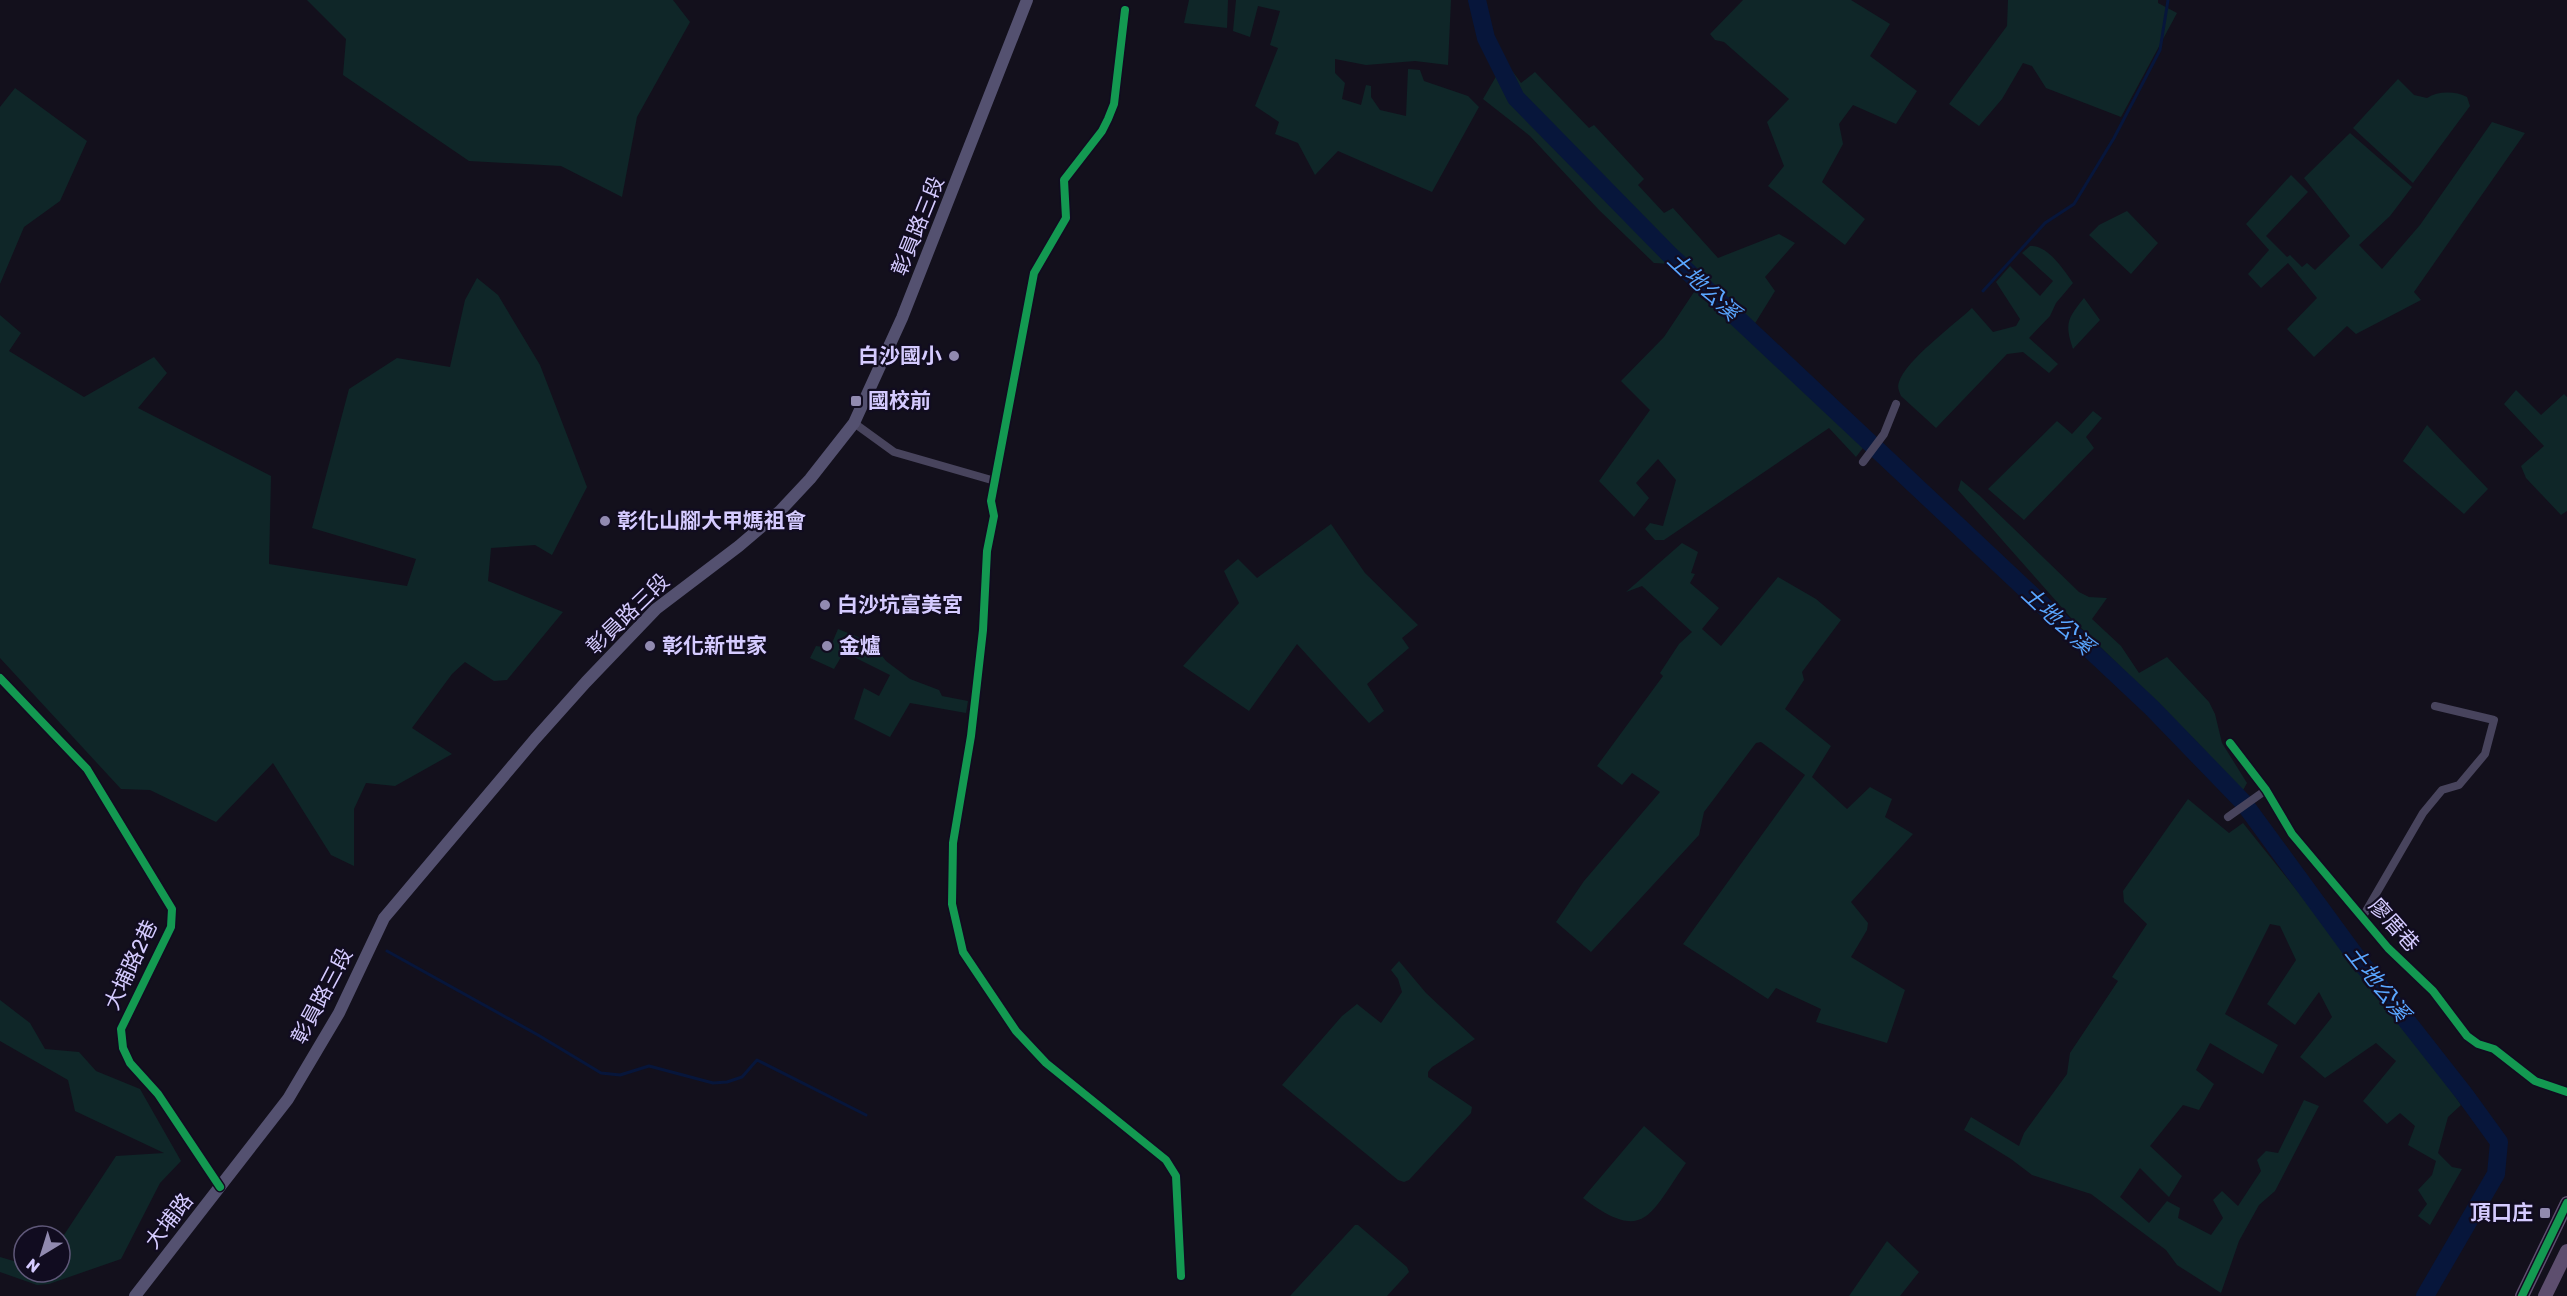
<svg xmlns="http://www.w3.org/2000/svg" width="2567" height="1296" font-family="Rubik,'Noto Sans TC',sans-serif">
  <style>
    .green { fill: #0f2628 }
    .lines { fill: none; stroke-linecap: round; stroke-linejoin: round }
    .stream { stroke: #07163b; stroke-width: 3 }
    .river { stroke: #07163b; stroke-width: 18 }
    .street { stroke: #48445d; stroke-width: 8 }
    .secondary { stroke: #545170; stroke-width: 12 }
    .primary { stroke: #5d4e6e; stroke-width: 14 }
    .cycleway-casing { stroke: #110c20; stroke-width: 11 }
    .cycleway { stroke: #139951; stroke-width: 8 }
    .poi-dot { fill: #918ab0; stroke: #110c20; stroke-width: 2 }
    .labels { text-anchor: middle; stroke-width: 4.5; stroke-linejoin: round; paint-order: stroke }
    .street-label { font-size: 21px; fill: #d5cbff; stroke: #110c20 }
    .poi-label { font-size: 21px; font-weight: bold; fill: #d5cbff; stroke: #110c20; text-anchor: start }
    .water-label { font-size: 22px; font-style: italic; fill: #59a6ff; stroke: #110c20 }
  </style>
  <rect width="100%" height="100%" fill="#13101c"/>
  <!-- green -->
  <path class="green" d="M 307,0 L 673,0 L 690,22 L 637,117 L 622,197 L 561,166 L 469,161 L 343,75 L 346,39 Z
    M 1189,0 L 1228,0 L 1227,28 L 1184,23 Z
    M 1236,0 L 1451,0 L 1448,65 L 1415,61 L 1366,65 L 1335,59 L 1335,73 L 1345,83 L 1342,99 L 1361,105 L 1366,85 L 1371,86 L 1371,97 L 1380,110 L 1406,116 L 1408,69 L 1420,70 L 1424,81 L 1468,96 L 1479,107 L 1432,192 L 1338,151 L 1315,175 L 1298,143 L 1275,134 L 1279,122 L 1255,106 L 1278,48 L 1270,45 L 1280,11 L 1258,6 L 1250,37 L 1233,31 Z
    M 1743,0 L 1851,0 L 1890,24 L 1870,56 L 1917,91 L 1896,124 L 1853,105 L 1839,124 L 1843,144 L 1822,182 L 1865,219 L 1845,245 L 1768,186 L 1784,166 L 1767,122 L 1789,99 L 1724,42 L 1715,40 L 1710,34 Z
    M 2008,0 L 2158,0 L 2158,3 L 2177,13 L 2121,117 L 2046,88 L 2032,66 L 2023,63 L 2002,99 L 1979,126 L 1949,104 L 2007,26 Z
    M 1505,61 L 1521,83 L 1535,72 L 1589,128 L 1594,125 L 1644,179 L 1638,185 L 1664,213 L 1673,208 L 1718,258 L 1779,234 L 1795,243 L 1765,277 L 1775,291 L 1754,325 L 1866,444 L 1856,457 L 1829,428 L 1664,540 L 1655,540 L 1645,529 L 1650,523 L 1663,526 L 1676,480 L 1658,459 L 1636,483 L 1649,498 L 1634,517 L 1599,481 L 1650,410 L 1621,381 L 1664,337 L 1696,289 L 1671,264 L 1654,263 L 1599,210 L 1530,136 L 1483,99 Z
    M 2398,79 L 2414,95 L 2427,98 C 2438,91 2455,91 2467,97 L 2470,106 L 2413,183 L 2353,128 Z
    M 15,88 L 87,141 L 60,201 L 24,227 L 0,284 L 0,107 Z
    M 2492,122 L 2525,133 L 2414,292 L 2421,300 L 2356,334 L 2347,326 L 2314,357 L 2287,329 L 2317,298 L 2288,263 L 2261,288 L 2248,274 L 2269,250 L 2246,224 L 2291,175 L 2308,192 L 2266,236 L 2287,257 L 2290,255 L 2302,267 L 2307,263 L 2315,270 L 2350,236 L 2304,178 L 2350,133 L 2412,187 L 2390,216 L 2359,245 L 2382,269 L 2420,225 Z
    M 2127,211 L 2158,243 L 2131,274 L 2089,235 L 2099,225 Z
    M 2030,246 C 2047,244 2064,270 2073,283 L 2056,303 L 2050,316 L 2029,338 L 2058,364 L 2049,373 L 2023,352 L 2007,354 L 1936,428 L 1901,396 C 1899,391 1897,387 1899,382 C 1905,361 1955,324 1972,308 L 1993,332 L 2016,326 L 2020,319 L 1996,282 L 2010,266 L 2040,296 L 2053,281 L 2022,253 Z
    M 477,278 L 498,295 L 540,365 L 587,487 L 552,555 L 535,545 L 491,548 L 488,581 L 563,612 L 507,680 L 494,681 L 465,662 L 452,674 L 412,728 L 452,754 L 395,786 L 366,783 L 354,809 L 354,866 L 331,855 L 273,763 L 216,822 L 150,790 L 121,789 L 0,658 L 0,315 L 21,333 L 9,351 L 84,397 L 154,357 L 167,373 L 138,408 L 271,476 L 269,564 L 407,586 L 416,559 L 312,528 L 349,389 L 397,358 L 450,367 L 465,300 Z
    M 2084,298 L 2100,320 L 2073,349 C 2064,323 2068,318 2084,298 Z
    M 2516,390 L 2541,415 L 2564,394 L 2567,397 L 2567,511 L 2561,515 L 2526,478 L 2521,466 L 2544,446 L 2504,404 Z
    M 2093,411 L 2102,418 L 2086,437 L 2094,448 L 2024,520 L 1988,489 L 2057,421 L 2072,434 Z
    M 2427,425 L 2488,489 L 2464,514 L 2403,461 Z
    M 1961,480 L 1980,496 L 2079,592 L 2089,597 L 2107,598 L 2092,619 L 2121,646 L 2139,673 L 2167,657 L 2209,702 L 2215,714 L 2222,743 L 2247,783 L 2242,792 L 2197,742 L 2072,619 L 1958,490 Z
    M 1331,524 L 1365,573 L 1418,625 L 1402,638 L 1409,648 L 1367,684 L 1384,711 L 1369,723 L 1297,644 L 1249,711 L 1183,666 L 1239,603 L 1224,571 L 1238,559 L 1257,578 Z
    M 1682,543 L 1698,552 L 1691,573 L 1695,574 L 1690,583 L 1719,608 L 1702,629 L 1721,646 L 1778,577 L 1816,599 L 1841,620 L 1802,672 L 1804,680 L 1785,709 L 1831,746 L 1812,777 L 1847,809 L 1870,787 L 1892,799 L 1885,817 L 1913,834 L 1851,902 L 1868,923 L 1867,930 L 1851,957 L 1905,990 L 1887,1043 L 1816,1022 L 1821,1009 L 1776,988 L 1768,999 L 1683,944 L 1805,775 L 1761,742 L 1756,743 L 1704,812 L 1699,835 L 1591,952 L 1556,922 L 1584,881 L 1660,792 L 1632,773 L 1622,785 L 1597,766 L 1663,676 L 1660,673 L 1679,644 L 1692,632 L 1642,586 L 1626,592 Z
    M 838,629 L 871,642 L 886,661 L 910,679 L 939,690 L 942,696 L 968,701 L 966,713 L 910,703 L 890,737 L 854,719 L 864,688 L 879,696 L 890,675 L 844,652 L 834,669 L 810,658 L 816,646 L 830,648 Z
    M 2188,799 L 2229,833 L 2243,823 L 2414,1037 L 2461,1105 L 2448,1117 L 2438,1153 L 2452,1167 L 2462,1169 L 2430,1225 L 2418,1216 L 2427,1204 L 2418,1190 L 2432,1175 L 2436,1161 L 2408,1145 L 2415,1126 L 2400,1113 L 2387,1124 L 2363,1101 L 2396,1061 L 2376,1043 L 2325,1078 L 2300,1057 L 2332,1017 L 2319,992 L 2295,1025 L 2267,1004 L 2296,960 L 2280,926 L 2270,924 L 2225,1014 L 2278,1045 L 2263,1074 L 2210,1043 L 2196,1070 L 2214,1084 L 2199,1110 L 2183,1105 L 2150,1146 L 2182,1176 L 2169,1197 L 2140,1168 L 2120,1197 L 2149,1223 L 2167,1201 L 2180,1208 L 2178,1218 L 2211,1235 L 2223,1218 L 2213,1200 L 2222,1191 L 2238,1206 L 2261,1171 L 2257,1160 L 2266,1151 L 2278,1153 L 2304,1100 L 2319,1106 L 2275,1191 L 2259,1205 L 2239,1241 L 2221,1293 L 2177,1265 L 2166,1250 L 2091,1194 L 2032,1175 L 2011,1159 L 1964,1130 L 1971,1117 L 2019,1146 L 2024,1133 L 2067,1074 L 2070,1053 L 2118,981 L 2112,977 L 2147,924 L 2124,902 L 2123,891 Z
    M 1399,961 L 1426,993 L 1475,1039 L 1432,1067 L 1428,1072 L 1428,1077 L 1472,1107 L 1471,1113 L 1409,1180 L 1404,1182 L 1398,1180 L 1282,1085 L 1342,1016 L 1357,1004 L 1381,1023 L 1402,992 L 1398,979 L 1391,970 Z
    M 0,1000 L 30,1023 L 45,1049 L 79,1052 L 96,1071 L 140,1089 L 181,1161 L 160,1183 L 121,1259 L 49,1284 L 37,1285 L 0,1272 L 0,1257 L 24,1264 L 24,1272 L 60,1272 L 60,1241 L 116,1156 L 164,1153 L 75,1111 L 68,1080 L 0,1041 Z
    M 1644,1126 L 1686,1163 C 1650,1214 1645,1245 1583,1198 Z
    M 1355,1225 L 1358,1225 L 1407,1267 L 1409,1272 L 1387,1296 L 1290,1296 Z
    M 1887,1241 L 1919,1272 L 1900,1296 L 1849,1296 Z"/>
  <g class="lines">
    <!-- stream -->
    <path class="stream" d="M 1983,291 L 2045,223 L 2074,204 L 2114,138 L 2160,50 L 2168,0
      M 387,951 L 538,1035 L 601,1073 L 620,1075 L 649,1066 L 713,1083 L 727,1082 L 742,1077 L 757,1060 L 866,1115"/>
    <!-- river -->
    <path class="river" d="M 1477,0 L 1486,38 L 1516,98 L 1669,254 L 2152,708 L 2243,802 L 2352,951 L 2465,1095 L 2499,1142 L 2496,1174 L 2425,1296"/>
    <!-- street -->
    <path class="street" d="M 1125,10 L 1114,104 L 1108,119 L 1102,131 L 1064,180 L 1066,218 L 1034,273 L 991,501 L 994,516 L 987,551 L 983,630 L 971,736 L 953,843 L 952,904 L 963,952 L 1016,1031 L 1046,1063 L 1166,1160 L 1176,1176 L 1181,1276
      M 854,423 L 894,452 L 995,481
      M 1863,462 L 1884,434 L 1896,404
      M 0,678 L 87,769 L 172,909 L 171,927 L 121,1029 L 123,1048 L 130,1063 L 158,1094 L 220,1187
      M 2230,743 L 2266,790 L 2292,834 L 2388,948 L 2433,991 L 2467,1036 L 2478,1044 L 2494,1049 L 2535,1081 L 2567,1092
      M 2228,817 L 2266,790
      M 2362,918 L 2423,813 L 2442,790 L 2459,785 L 2485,754 L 2494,720 L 2435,706"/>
    <!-- secondary -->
    <path class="secondary" d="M 135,1296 L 288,1099 L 339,1013 L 384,918 L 535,739 L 586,682 L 656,609 L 739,546 L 780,511 L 810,479 L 854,423 L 902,318 L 1027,0"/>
    <!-- primary -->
    <path class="primary" d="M 2522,1296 L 2567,1203
      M 2545,1296 L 2567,1251"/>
    <defs>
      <path id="cycleway" d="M 1125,10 L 1114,104 L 1108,119 L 1102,131 L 1064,180 L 1066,218 L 1034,273 L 991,501 L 994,516 L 987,551 L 983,630 L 971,736 L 953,843 L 952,904 L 963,952 L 1016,1031 L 1046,1063 L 1166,1160 L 1176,1176 L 1181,1276
        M 0,678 L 87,769 L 172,909 L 171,927 L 121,1029 L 123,1048 L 130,1063 L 158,1094 L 220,1187
        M 2230,743 L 2266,790 L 2292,834 L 2388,948 L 2433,991 L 2467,1036 L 2478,1044 L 2494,1049 L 2535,1081 L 2567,1092
        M 2522,1296 L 2567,1203"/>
    </defs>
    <!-- cycleway casing -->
    <use href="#cycleway" class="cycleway-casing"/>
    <!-- cycleway -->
    <use href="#cycleway" class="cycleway"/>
  </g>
  <!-- markers -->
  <g class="poi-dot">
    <circle cx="954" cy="356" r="6"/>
    <rect x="850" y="395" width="12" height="12" rx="3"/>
    <circle cx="605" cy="521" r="6"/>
    <circle cx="825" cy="605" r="6"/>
    <circle cx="650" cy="646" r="6"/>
    <circle cx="827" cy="646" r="6"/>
    <rect x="2539" y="1207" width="12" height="12" rx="3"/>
  </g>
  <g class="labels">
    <!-- street labels -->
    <g class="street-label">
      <text transform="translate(918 226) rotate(-68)" y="7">彰員路三段</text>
      <text transform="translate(628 614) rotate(-44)" y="7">彰員路三段</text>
      <text transform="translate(2394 925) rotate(48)" y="7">廖厝巷</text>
      <text transform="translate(131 965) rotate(-65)" y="7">大埔路2巷</text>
      <text transform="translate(322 996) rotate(-62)" y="7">彰員路三段</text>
      <text transform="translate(169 1221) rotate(-52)" y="7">大埔路</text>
    </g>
    <!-- poi labels -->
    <g class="poi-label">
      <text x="942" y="363" text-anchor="end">白沙國小</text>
      <text x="868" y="408">國校前</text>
      <text x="617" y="528">彰化山腳大甲媽祖會</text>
      <text x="837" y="612">白沙坑富美宮</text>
      <text x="662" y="653">彰化新世家</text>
      <text x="839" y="653">金爐</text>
      <text x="2533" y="1220" text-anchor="end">頂口庄</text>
    </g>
    <!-- water labels -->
    <g class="water-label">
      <text transform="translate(1704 286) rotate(43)" y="8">土地公溪</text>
      <text transform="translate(2058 620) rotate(43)" y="8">土地公溪</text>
      <text transform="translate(2378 983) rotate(52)" y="8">土地公溪</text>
    </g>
  </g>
  <!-- north arrow -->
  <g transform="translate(42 1254) rotate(218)"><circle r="28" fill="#110c20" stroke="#5f5879" stroke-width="1.5"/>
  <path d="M0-4.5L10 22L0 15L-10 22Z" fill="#918ab0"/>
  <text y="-9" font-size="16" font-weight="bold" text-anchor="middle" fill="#d5cbff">N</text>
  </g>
</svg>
